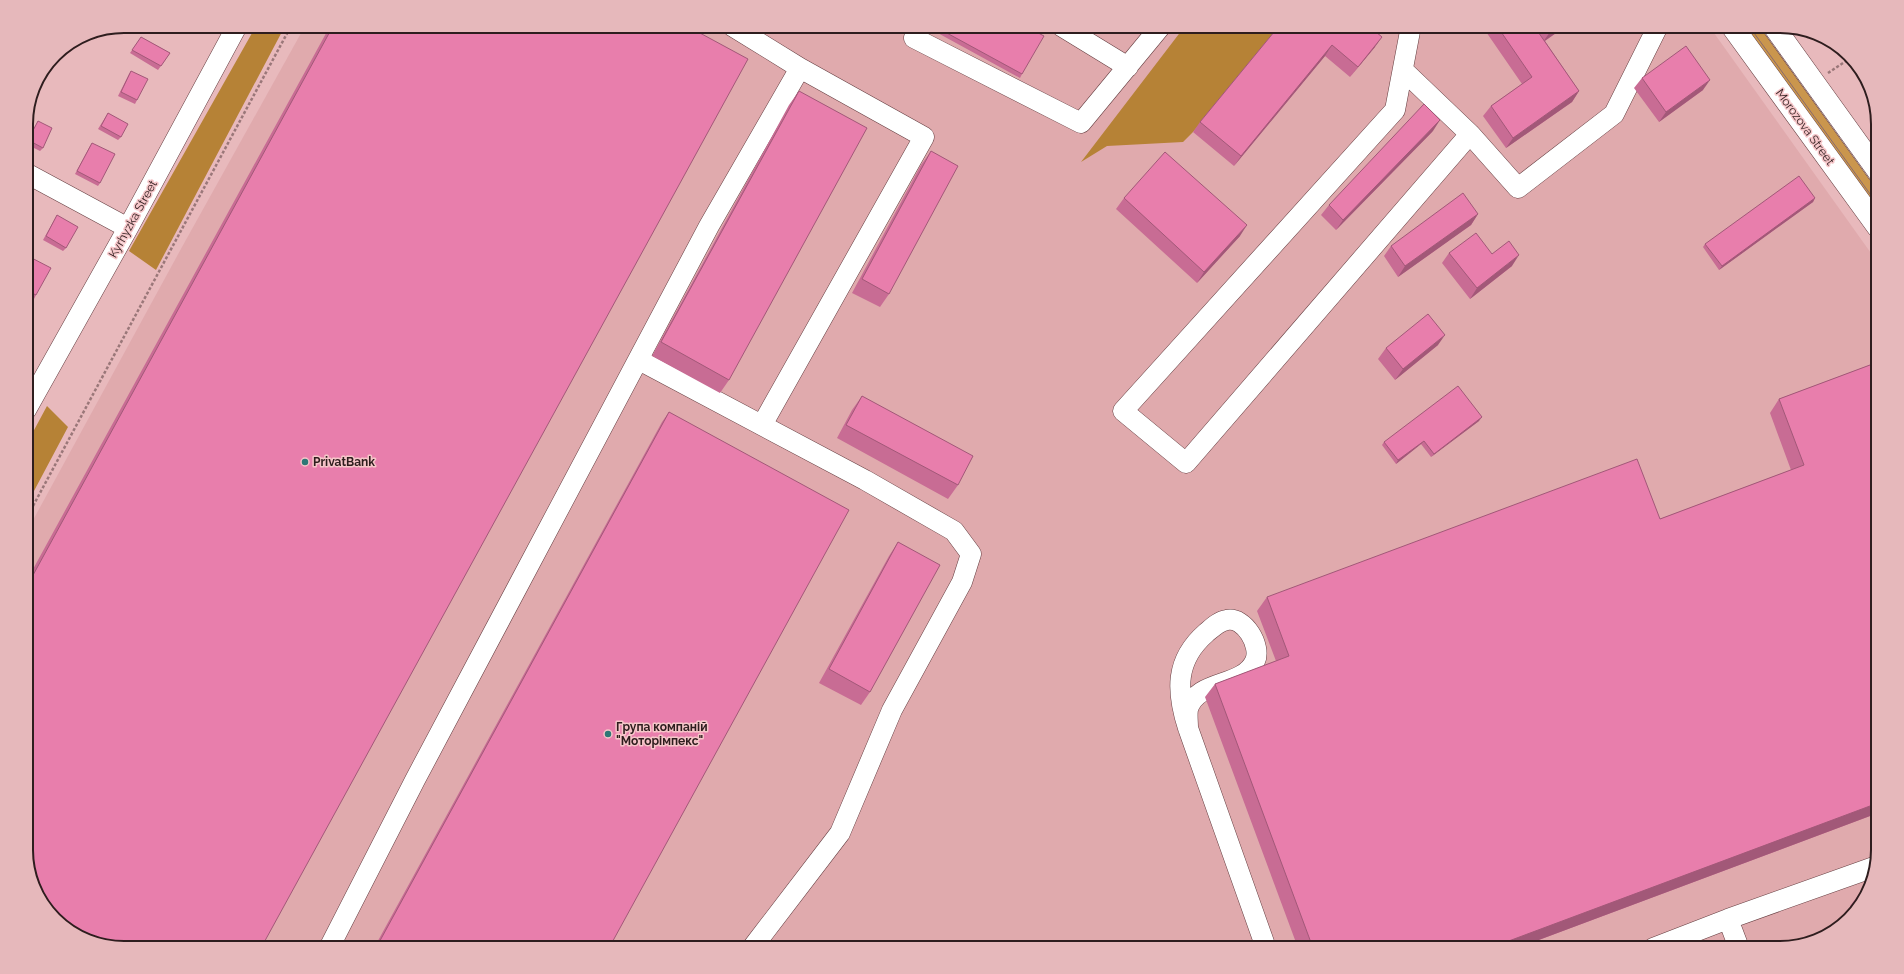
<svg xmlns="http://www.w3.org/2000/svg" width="1904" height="974" font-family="Raleway,sans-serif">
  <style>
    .built { fill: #e0aaad }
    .green { fill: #ca964d }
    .forest { fill: #b68236 }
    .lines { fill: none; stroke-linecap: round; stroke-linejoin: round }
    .minor-casing { stroke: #653e41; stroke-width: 21 }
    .major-casing { stroke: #653e41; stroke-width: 23 }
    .path { stroke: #9a7779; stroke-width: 2.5; stroke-dasharray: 3 2; stroke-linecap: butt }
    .minor { stroke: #fff; stroke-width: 20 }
    .major { stroke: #fff; stroke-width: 22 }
    .tram { stroke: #8a6a6c; stroke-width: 1 }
    .wall { fill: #c86c94 }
    .shaded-wall { fill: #a25878 }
    .building { fill: #e87eac; stroke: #a25878 }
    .poi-dot { fill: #2d7776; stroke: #f6c6c9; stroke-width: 1.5 }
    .labels { text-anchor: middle; stroke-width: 3; stroke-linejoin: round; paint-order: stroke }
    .street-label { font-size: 12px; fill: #2e1d1e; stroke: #f6c6c9 }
    .poi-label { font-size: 12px; font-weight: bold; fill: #2e1d1e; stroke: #f6c6c9; text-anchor: start }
    .rim { fill: none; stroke: #2e1d1e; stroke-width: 2 }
  </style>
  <rect width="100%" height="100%" fill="#e8b9bc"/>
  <!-- built -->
  <path class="built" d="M 305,26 L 1709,26 L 1878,263 L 1878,850 L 1868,894 L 1829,935 L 1780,948 L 124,948 L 26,857 L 26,533 L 182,247 Z"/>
  <!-- green -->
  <path class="green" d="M 1743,26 L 1764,26 L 1878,185 L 1878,215 Z"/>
  <!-- forest -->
  <path class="forest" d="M 256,26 L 285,26 L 156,270 L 129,251 Z
    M 1185,26 L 1280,26 L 1193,132 L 1183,142 L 1107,146 L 1081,162 Z
    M 47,406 L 68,427 L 26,506 L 26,445 Z"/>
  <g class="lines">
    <defs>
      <path id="minor" d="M 732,26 L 800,68 L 924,137 L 762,425
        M 920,26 L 914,38 L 1081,123 L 1161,26
        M 1061,26 L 1128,67
        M 1411,26 L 1395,110 L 1123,411 L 1186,463 L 1470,134 L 1518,188 L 1614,114 L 1658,26
        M 1403,70 L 1470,134
        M 26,173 L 128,228
        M 639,360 L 865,480 L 954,531 L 971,554 L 962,582 L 892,710 L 840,833 L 752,948
        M 26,410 L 128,228 L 237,26
        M 1188,728 C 1188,722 1187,715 1188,709 C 1197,679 1243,688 1255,661 C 1262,646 1244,616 1227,620 C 1219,621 1212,628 1206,633 C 1175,660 1176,691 1188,728 L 1266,948
        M 1728,919 L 1874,867
        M 329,948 L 415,780 L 709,226 L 800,68
        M 1653,948 L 1728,919 L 1739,948"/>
      <path id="major" d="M 1732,26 L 1878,227
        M 1773,26 L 1878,172"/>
    </defs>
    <!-- minor casing -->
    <use href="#minor" class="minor-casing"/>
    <!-- major casing -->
    <use href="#major" class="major-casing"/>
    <!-- path -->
    <path class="path" d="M 1828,73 L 1849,59
      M 26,519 L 291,26"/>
    <!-- minor -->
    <use href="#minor" class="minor"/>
    <!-- major -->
    <use href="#major" class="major"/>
    <!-- tram -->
    <path class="tram" d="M 1749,26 L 1878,205
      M 1760,26 L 1878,190"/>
  </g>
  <!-- wall -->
  <path class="wall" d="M 330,26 L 687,26 L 26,857 L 26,582 Z
    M 925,26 L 1025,26 L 1022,74 L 1020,78 Z
    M 1279,26 L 1370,26 L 1370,27 L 1375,47 L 1350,77 L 1325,56 L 1234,166 L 1193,132 L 1200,122 Z
    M 1482,26 L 1566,26 L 1545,41 L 1579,91 L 1572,102 L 1506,148 L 1483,116 L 1491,106 L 1522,84 Z
    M 141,37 L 170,53 L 158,70 L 130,53 Z
    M 131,71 L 137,100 L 135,104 L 118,96 L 129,74 Z
    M 1642,78 L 1703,90 L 1659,122 L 1634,88 Z
    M 799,91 L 729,380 L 720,393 L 652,356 L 789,105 Z
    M 108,113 L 121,137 L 118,140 L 98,129 Z
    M 38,121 L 43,148 L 40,151 L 26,144 L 26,142 Z
    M 1433,131 L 1336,230 L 1321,215 L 1329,205 Z
    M 92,143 L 100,183 L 98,186 L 75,174 L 90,146 Z
    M 931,151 L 889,294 L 880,307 L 852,293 L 921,165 Z
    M 1124,198 L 1240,236 L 1197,283 L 1116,209 Z
    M 1815,198 L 1813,202 L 1719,270 L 1703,247 L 1705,244 Z
    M 1478,214 L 1471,225 L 1398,277 L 1384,256 L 1391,246 Z
    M 57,215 L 66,248 L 63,251 L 43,240 Z
    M 1449,253 L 1512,266 L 1470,299 L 1442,263 Z
    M 26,255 L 36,295 L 34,299 L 26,295 Z
    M 1438,345 L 1395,380 L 1378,359 L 1386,348 Z
    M 1878,362 L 1878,813 L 1517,948 L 1298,948 L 1205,697 L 1215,684 L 1276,661 L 1257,611 L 1267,597 L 1660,519 L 1791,470 L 1770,413 L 1779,399 Z
    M 862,396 L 958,485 L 948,499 L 837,438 L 852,410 Z
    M 669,412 L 609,948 L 374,948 L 662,422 Z
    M 1479,421 L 1431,457 L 1421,444 L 1396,464 L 1382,445 L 1384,442 Z
    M 898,542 L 870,692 L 861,705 L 819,683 L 889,556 Z
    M 1860,893 L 1868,894 L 1852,911 L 1850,906 Z"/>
  <!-- shaded-wall -->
  <path class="shaded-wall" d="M 1559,26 L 1566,26 L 1543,42 L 1550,32 Z
    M 1382,37 L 1375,47 L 1350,77 Z
    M 1332,45 L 1325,56 L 1234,166 L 1241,156 Z
    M 1710,80 L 1703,90 L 1659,122 L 1666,112 Z
    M 1579,91 L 1572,102 L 1506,148 L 1513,138 Z
    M 1440,120 L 1433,131 L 1336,230 L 1343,220 Z
    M 1815,198 L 1813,202 L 1719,270 L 1722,266 Z
    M 1478,214 L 1471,225 L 1398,277 L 1405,266 Z
    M 1247,225 L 1240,236 L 1197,283 L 1204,272 Z
    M 1519,255 L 1512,266 L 1470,299 L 1477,288 Z
    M 1445,335 L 1438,345 L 1395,380 L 1403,369 Z
    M 1482,417 L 1479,421 L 1431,457 L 1434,454 Z
    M 1424,441 L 1421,444 L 1396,464 L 1398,460 Z
    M 1878,803 L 1878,813 L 1517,948 L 1490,948 Z"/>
  <!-- building -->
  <path class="building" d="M 333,26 L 687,26 L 748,59 L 261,948 L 124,948 L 80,938 L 43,905 L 26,857 L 26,588 Z
    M 934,26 L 1025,26 L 1044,36 L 1022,74 Z
    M 1279,26 L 1369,26 L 1382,37 L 1358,67 L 1332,45 L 1241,156 L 1200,122 Z
    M 1497,26 L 1534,26 L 1579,91 L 1513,138 L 1491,106 L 1532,77 Z
    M 1547,26 L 1559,26 L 1550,32 Z
    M 141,37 L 170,53 L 161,66 L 132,50 Z
    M 1686,46 L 1710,80 L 1666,112 L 1642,78 Z
    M 131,71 L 148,79 L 137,100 L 121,92 Z
    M 799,91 L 867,128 L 729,380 L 661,342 Z
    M 1424,104 L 1440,120 L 1343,220 L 1329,205 Z
    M 108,113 L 128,124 L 121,137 L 101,126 Z
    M 38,121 L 52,128 L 43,148 L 28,140 Z
    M 92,143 L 115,154 L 100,183 L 77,171 Z
    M 931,151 L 958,166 L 889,294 L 862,279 Z
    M 1165,152 L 1247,225 L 1204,272 L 1124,198 Z
    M 1799,176 L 1815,198 L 1722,266 L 1705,244 Z
    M 1463,193 L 1478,214 L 1405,266 L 1391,246 Z
    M 57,215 L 78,227 L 66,248 L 46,236 Z
    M 1476,233 L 1492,254 L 1509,241 L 1519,255 L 1477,288 L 1449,253 Z
    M 26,255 L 51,268 L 36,295 L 26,290 Z
    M 1428,314 L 1445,335 L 1403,369 L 1386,348 Z
    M 1878,362 L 1878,803 L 1490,948 L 1313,948 L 1215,684 L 1289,656 L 1267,597 L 1637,459 L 1660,519 L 1804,465 L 1779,399 Z
    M 1458,386 L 1482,417 L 1434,454 L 1424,441 L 1398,460 L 1384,442 Z
    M 862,396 L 973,456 L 958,485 L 846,425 Z
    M 669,412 L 849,510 L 609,948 L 376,948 Z
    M 898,542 L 940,565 L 870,692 L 829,669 Z
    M 1869,889 L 1868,894 L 1862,900 L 1860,893 Z"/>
  <!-- markers -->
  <g class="poi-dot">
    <circle cx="305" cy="462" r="4"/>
    <circle cx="608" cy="734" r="4"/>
  </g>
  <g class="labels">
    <!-- street labels -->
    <g class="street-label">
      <text transform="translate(1805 127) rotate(54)" y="4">Morozova Street</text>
      <text transform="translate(133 219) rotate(-61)" y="4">Kyrhyzka Street</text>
    </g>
    <!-- poi labels -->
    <g class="poi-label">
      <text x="313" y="466">PrivatBank</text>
      <text x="616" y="731">Група компаній<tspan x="616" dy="14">"Моторімпекс"</tspan></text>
    </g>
  </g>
  <!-- crop -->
  <path d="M0 0H1904V974H0ZM124 33H1780A91 91 0 0 1 1871 124V850A91 91 0 0 1 1780 941H124A91 91 0 0 1 33 850V124A91 91 0 0 1 124 33Z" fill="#e6b8bb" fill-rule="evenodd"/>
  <path class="rim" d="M124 33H1780A91 91 0 0 1 1871 124V850A91 91 0 0 1 1780 941H124A91 91 0 0 1 33 850V124A91 91 0 0 1 124 33Z"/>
</svg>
